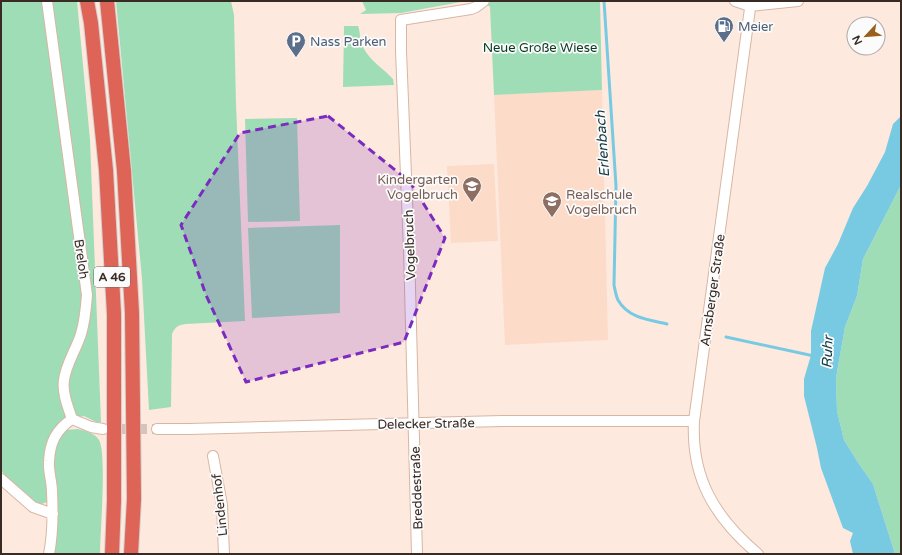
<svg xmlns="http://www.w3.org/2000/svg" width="902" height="555" font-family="'Varela Round',sans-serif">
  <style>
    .built { fill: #fcdbc9 }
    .green { fill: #9fddb6 }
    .water { fill: #78cae3 }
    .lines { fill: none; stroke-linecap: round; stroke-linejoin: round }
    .stream { stroke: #78cae3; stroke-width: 3 }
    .minor-tunnel { stroke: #d6c3b9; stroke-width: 10; stroke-dasharray: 10 5; stroke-linecap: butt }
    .minor-casing { stroke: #d7b6a4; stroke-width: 12 }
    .highway-casing { stroke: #d3d0cf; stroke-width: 16 }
    .minor { stroke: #fff; stroke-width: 10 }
    .highway { stroke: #dd6457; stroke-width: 14 }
    .marked { fill: #7b2cbf; fill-opacity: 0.2; stroke: #7b2cbf; stroke-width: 3; stroke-dasharray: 8 5; stroke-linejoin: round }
    .labels { text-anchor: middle; stroke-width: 3.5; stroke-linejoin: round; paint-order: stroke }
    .shield { fill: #fbfbfb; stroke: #726964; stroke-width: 1 }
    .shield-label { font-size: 12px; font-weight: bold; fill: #382b24 }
    .service-label { font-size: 13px; fill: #4e5e75; stroke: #fbfbfb; text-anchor: start }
    .park-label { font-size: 13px; fill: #083c22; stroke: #fbfbfb }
    .education-label { font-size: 13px; fill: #785e54; stroke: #fbfbfb; text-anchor: end }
    .street-label { font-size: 13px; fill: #382b24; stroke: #fbfbfb }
    .water-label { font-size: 14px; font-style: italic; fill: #133944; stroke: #fbfbfb }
  </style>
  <rect width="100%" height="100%" fill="#fee9de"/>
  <!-- built -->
  <path class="built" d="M 602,90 L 608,340 L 505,345 L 494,95 Z
    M 494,164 L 498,241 L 451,243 L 447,166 Z"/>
  <!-- green -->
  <path class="green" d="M 1,1 L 77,1 L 90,140 L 101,422 L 96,422 L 84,416 L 60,421 L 52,434 L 49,499 L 47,502 L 39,505 C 30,501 15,488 9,481 C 6,477 5,474 1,471 Z
    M 116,1 L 231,1 L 234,15 L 236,104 L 245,321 L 186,324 C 178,325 175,327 172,334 L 171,407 L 149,410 L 142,279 Z
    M 362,1 L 466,1 L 401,13 L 360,14 L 366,10 Z
    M 483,1 L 600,1 L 602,90 L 494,95 L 490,7 Z
    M 344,26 L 358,26 C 361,33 359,41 363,47 C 369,60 384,69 393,79 L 394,85 L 343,87 Z
    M 297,118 L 300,221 L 248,222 L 245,119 Z
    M 901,185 L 901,554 L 895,554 L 873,484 L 859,464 L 844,440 L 837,411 L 836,378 L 845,327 L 857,296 L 863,259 Z
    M 340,225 L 340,313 L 252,318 L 248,228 Z
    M 78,429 C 85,431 95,433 99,440 C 107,453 100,534 100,554 L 51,554 L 57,521 L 58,491 L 52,455 L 56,439 L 66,430 Z"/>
  <!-- water -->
  <path class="water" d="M 901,116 L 901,185 L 863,259 L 857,296 L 845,327 L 836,378 L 837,411 L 844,440 L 859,464 L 873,484 L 895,554 L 853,554 L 850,541 L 853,533 L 843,528 L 821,468 L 817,448 L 804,396 L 804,379 L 811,355 L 811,331 L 825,268 L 838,244 L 853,208 L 867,186 L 885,152 L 893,124 Z"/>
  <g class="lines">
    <!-- stream -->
    <path class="stream" d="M 604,1 L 616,186 L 614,285 C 615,290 616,296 618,300 C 628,318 649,320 667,324
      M 726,337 L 814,356"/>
    <!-- minor-tunnel -->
    <path class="minor-tunnel" d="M 107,429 L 157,429"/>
    <defs>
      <path id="minor" d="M 47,1 L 87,295 C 86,308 85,321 81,334 C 76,350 66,364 64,380 C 62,393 68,407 72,419
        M 735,1 L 750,6 L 798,1
        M 751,1 L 694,421 C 691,478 715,518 758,554
        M 72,419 L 91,427 L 103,429
        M 157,429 L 189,429 L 502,421 L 694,421
        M 213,456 L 222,505 L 224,554
        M 1,479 L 33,507 L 53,514
        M 49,554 C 53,534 53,512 52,492 C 52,481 48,471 49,461 C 50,442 56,430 72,419
        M 417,554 L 409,250 L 401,51 L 401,20 L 471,9 L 476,7 L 484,1"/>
      <path id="highway" d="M 87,1 L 91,23 L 106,170 L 114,314 L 114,501 L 112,554
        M 107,1 L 124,171 L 132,313 L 134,499 L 131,554"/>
    </defs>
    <!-- minor casing -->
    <use href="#minor" class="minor-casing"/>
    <!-- highway casing -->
    <use href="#highway" class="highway-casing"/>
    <!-- minor -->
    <use href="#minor" class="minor"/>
    <!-- highway -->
    <use href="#highway" class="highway"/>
  </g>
  <!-- marked area -->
  <path class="marked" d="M 328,116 L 410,182 L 445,238 L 404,342 L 246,382 L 206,295 L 181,225 L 240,133 Z"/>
  <!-- icons -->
  <defs>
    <symbol id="fuel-pin" viewBox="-11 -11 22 30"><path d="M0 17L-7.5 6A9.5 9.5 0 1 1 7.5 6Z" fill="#5c6f8a" stroke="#fbfbfb"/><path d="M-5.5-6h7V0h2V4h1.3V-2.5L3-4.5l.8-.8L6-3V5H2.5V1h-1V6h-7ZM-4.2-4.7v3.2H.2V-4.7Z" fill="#fff"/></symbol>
    <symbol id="parking-pin" viewBox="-11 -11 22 30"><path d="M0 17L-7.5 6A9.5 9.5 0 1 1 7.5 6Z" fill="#5c6f8a" stroke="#fbfbfb"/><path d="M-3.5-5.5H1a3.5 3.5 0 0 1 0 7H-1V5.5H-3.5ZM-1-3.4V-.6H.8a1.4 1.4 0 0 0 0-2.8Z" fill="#fff"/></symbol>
    <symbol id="school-pin" viewBox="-11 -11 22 30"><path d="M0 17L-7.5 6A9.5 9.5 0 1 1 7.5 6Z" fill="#8d6e63" stroke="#fbfbfb"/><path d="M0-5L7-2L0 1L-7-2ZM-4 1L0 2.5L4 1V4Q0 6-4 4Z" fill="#fff"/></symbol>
  </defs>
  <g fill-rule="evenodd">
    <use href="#fuel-pin" x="713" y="15" width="22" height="30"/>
    <use href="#parking-pin" x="285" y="30" width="22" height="30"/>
    <use href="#school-pin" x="461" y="175" width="22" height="30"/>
    <use href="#school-pin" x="541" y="190" width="22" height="30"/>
  </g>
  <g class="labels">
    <!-- shield labels -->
    <rect class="shield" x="94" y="267" width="36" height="20" rx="3"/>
    <g class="shield-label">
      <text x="112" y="281">A 46</text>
    </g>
    <!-- service labels -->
    <g class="service-label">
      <text x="738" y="31">Meier</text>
      <text x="310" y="46">Nass Parken</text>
    </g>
    <!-- park labels -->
    <g class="park-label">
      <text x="540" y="52">Neue Große Wiese</text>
    </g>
    <!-- education labels -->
    <g class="education-label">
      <text x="458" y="184">Kindergarten<tspan x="458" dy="15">Vogelbruch</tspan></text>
      <text x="566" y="199" text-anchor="start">Realschule<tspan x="566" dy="15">Vogelbruch</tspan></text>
    </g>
    <!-- street labels -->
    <g class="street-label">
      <text transform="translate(409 245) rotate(-92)" y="5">Vogelbruch</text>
      <text transform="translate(82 259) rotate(82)" y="5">Breloh</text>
      <text transform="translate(712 290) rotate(-82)" y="5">Arnsberger Straße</text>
      <text transform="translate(426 423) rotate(-1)" y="5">Delecker Straße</text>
      <text transform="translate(416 488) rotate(-92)" y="5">Breddestraße</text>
      <text transform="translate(219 505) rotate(-96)" y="5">Lindenhof</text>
    </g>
    <!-- water labels -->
    <g class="water-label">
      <text transform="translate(602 144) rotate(-94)" y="5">Erlenbach</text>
      <text transform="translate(827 352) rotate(-87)" y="5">Ruhr</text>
    </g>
  </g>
  <!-- border -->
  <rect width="902" height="555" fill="none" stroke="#382b24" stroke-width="4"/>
  <!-- north arrow -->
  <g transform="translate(866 36) rotate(244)"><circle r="19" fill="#fbfbfb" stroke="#ada8a5"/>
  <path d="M0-3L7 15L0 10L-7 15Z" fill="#99601d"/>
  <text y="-6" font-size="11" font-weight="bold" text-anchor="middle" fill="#382b24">N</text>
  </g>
</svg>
